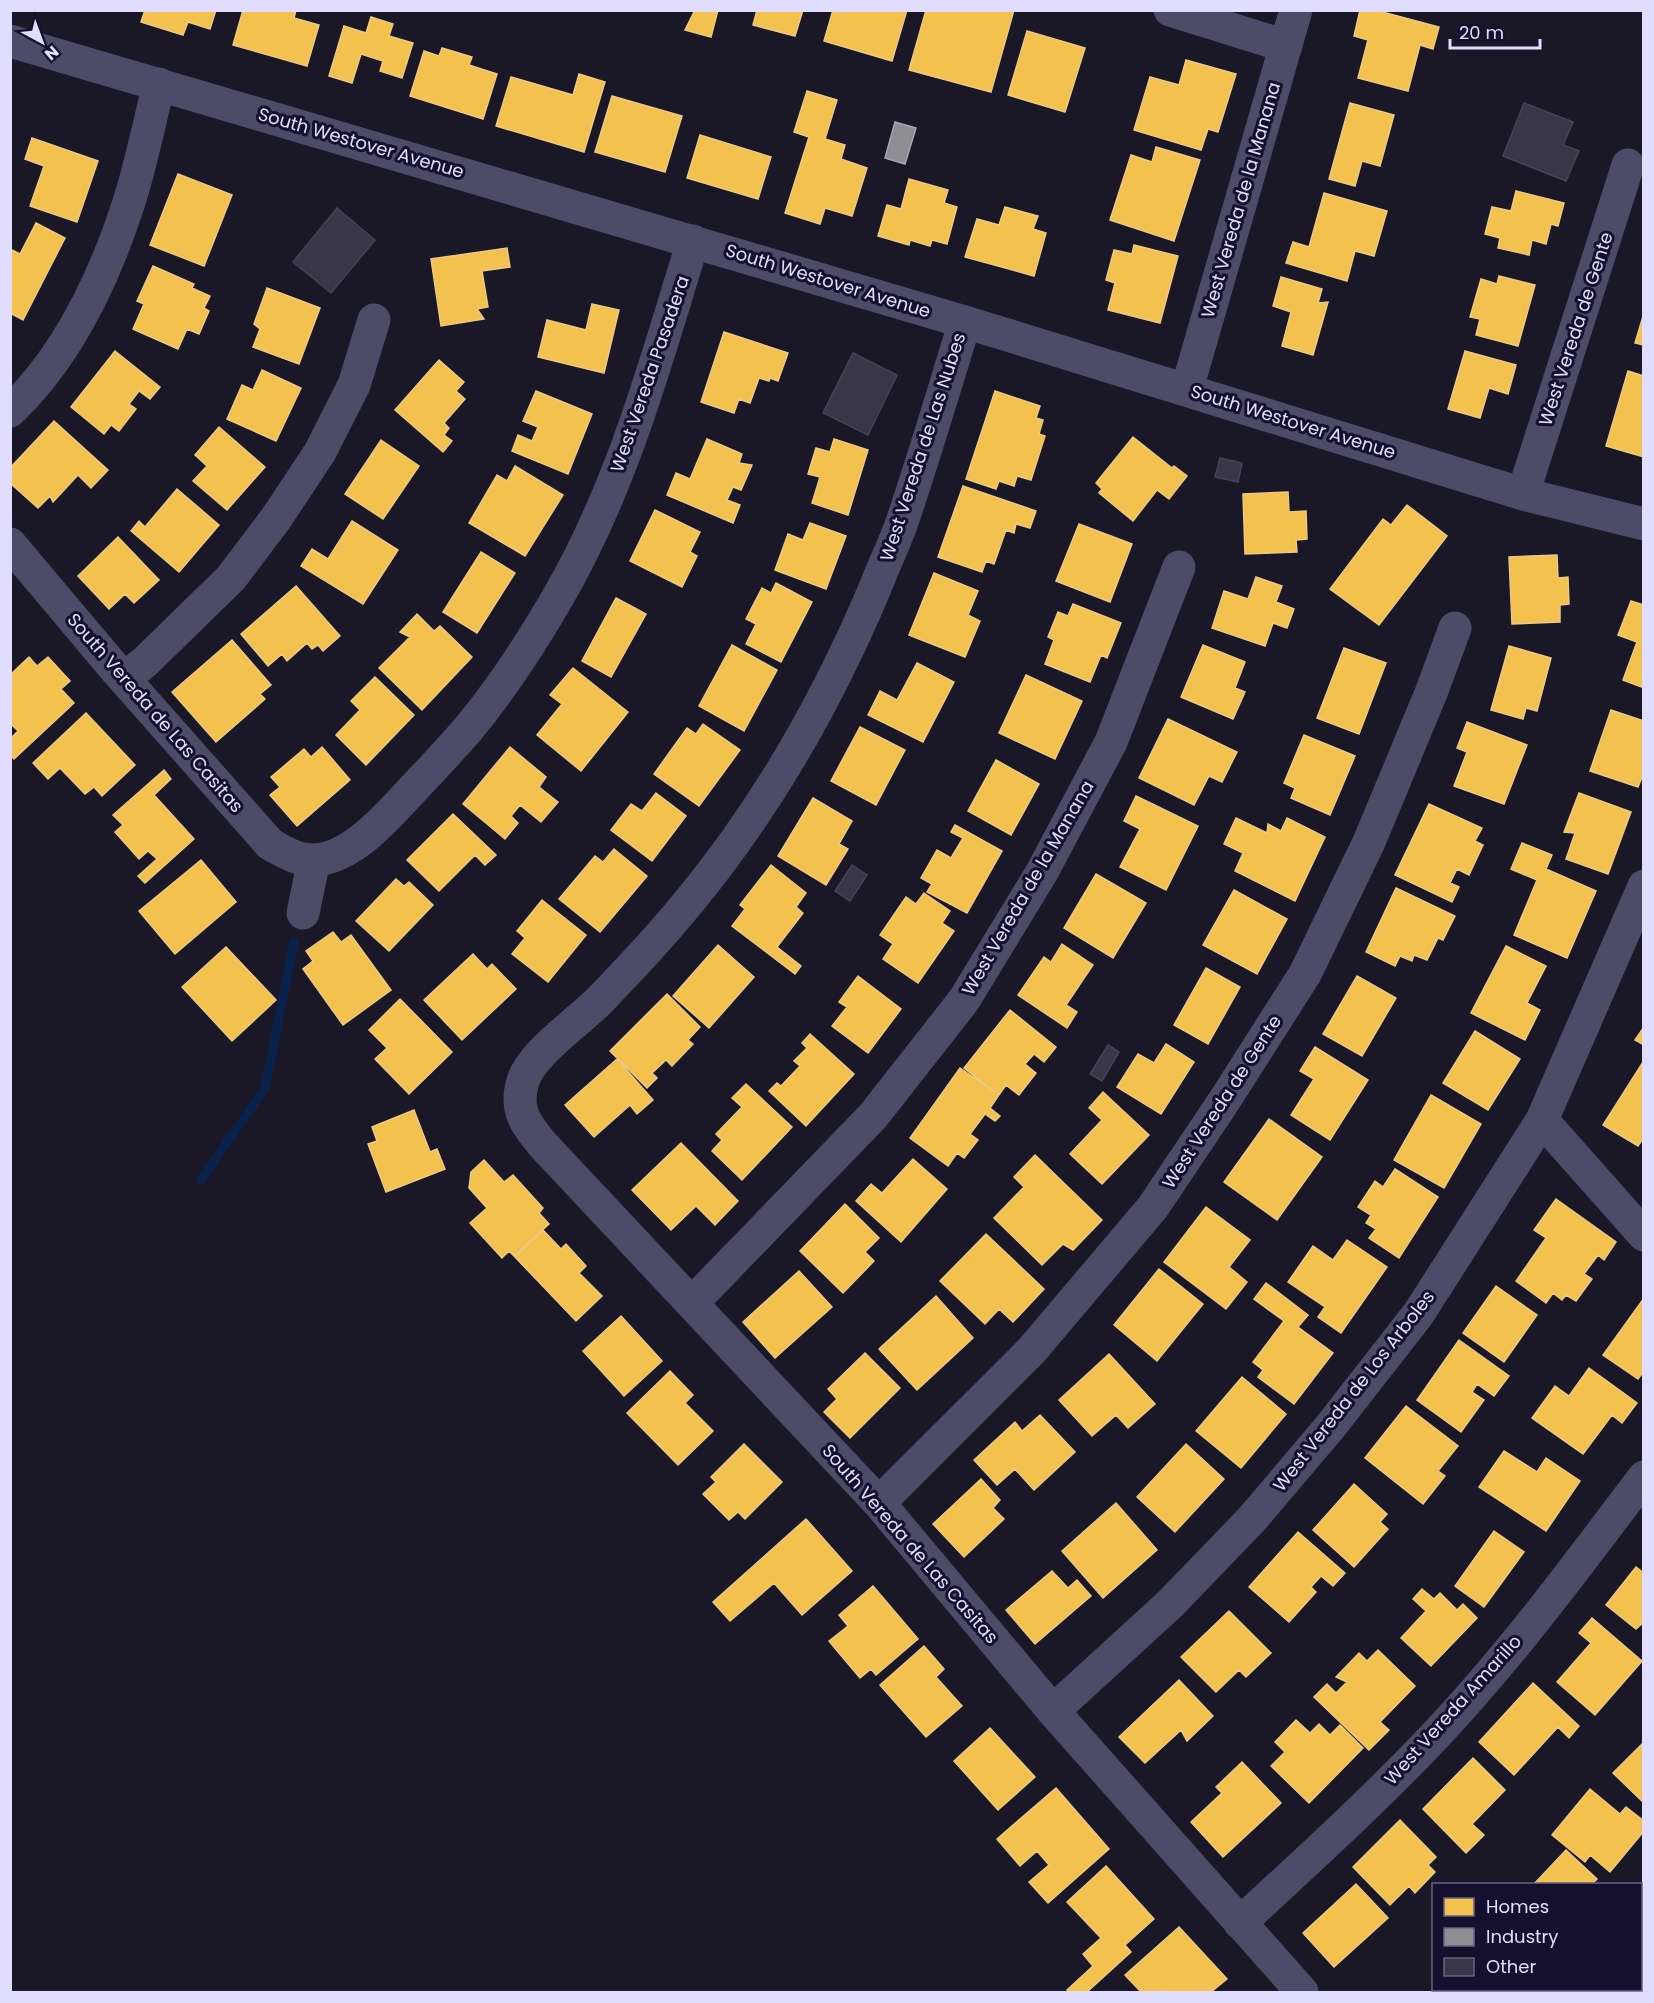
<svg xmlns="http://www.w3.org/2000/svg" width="1654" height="2003" font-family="Poppins,sans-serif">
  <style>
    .homes { fill: #f2c14e; stroke: #edc983; stroke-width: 1.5 }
    .industry { fill: #8d8d92; stroke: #a6a5b3; stroke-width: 1.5 }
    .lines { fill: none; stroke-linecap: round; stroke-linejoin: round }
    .stream { stroke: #09224c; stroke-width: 9 }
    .building { fill: #393648; stroke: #47425a; stroke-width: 1.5 }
    .minor { stroke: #4d4c68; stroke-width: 33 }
    .labels { text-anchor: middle; stroke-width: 6; stroke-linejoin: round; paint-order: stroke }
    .street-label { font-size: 18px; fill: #e1ddff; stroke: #15102e }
  </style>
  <rect width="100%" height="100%" fill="#1a1727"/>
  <!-- homes -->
  <path class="homes" d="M 145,10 L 216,10 L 210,29 L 188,22 L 183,35 L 141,22 Z
    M 243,10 L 296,10 L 294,18 L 319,25 L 307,66 L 233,45 Z
    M 695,10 L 718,10 L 711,37 L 685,30 Z
    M 757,10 L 803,10 L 795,36 L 753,25 Z
    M 833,10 L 907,10 L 892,61 L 824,41 Z
    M 926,10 L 1014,10 L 991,92 L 909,70 Z
    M 1360,10 L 1375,10 L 1439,27 L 1433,49 L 1420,45 L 1408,91 L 1358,78 L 1368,40 L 1354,36 Z
    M 371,17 L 393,24 L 389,36 L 413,43 L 402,78 L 380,71 L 383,61 L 361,54 L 352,83 L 329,76 L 344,26 L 366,33 Z
    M 1027,31 L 1085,48 L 1065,112 L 1008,95 Z
    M 442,48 L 472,57 L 469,65 L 497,74 L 483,119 L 410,96 L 424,51 L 439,56 Z
    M 1186,60 L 1236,74 L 1218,132 L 1208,129 L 1201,150 L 1134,130 L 1150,77 L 1179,85 Z
    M 579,74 L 605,82 L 584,152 L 496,126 L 511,77 L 573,95 Z
    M 807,91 L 837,100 L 825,139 L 845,145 L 841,159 L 867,168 L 852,216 L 825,208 L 820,224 L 785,213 L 809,137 L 794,132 Z
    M 612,96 L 682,116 L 665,172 L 595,152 Z
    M 1350,103 L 1394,115 L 1380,166 L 1362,161 L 1355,186 L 1329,179 Z
    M 700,135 L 771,157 L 758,199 L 687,178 Z
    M 32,138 L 98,161 L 77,222 L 30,206 L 44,166 L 25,159 Z
    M 1156,147 L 1200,160 L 1174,241 L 1110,220 L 1131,155 L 1152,162 Z
    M 178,174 L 232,195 L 204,266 L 150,245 Z
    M 909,179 L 948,190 L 944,203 L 957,207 L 947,244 L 932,240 L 930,246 L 910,240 L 909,245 L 878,236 L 887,205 L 901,209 Z
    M 1516,191 L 1564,203 L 1558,226 L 1551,224 L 1546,244 L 1532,240 L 1529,255 L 1498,248 L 1500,238 L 1485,234 L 1492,207 L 1511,211 Z
    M 1324,193 L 1387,211 L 1374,256 L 1355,251 L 1347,281 L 1286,263 L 1293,242 L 1309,247 Z
    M 1005,207 L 1038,216 L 1033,229 L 1046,233 L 1034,276 L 965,257 L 977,219 L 999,225 Z
    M 36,223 L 65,238 L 23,320 L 10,313 L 10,249 L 20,254 Z
    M 1134,245 L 1178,256 L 1160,323 L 1108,310 L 1115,283 L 1106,280 L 1114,250 L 1132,254 Z
    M 507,248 L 510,267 L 482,271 L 488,307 L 477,309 L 484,319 L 441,326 L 431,259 Z
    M 153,266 L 194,284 L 192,288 L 210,296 L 204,308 L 209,311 L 199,334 L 187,329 L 178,349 L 133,329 L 144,304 L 137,301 Z
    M 1499,276 L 1535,285 L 1518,346 L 1476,335 L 1480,319 L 1470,317 L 1481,279 L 1497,284 Z
    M 1281,277 L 1322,289 L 1318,303 L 1328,302 L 1313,355 L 1282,346 L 1291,312 L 1273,306 Z
    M 267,288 L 320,308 L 299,364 L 253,347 L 260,329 L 254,324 Z
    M 592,304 L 619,310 L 604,373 L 538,357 L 547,320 L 586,330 Z
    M 1644,313 L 1644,345 L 1635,343 Z
    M 724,332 L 788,353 L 778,381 L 770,378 L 769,381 L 759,378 L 750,403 L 739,399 L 734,413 L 701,402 Z
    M 115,351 L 160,387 L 150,399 L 139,391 L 129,404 L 136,409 L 119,431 L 111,425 L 104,434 L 71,407 Z
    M 1465,351 L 1516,365 L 1508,394 L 1489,388 L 1480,418 L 1448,409 Z
    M 439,360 L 464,382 L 456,391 L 465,399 L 444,423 L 449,428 L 444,435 L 452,441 L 443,452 L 395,410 Z
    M 262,370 L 301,388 L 276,441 L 227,419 L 242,385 L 253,390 Z
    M 1628,371 L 1644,376 L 1644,457 L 1606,446 Z
    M 536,391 L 592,414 L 568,474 L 512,451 L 518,435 L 532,441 L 538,427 L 523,421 Z
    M 995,391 L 1040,406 L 1036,418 L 1043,420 L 1039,434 L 1045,436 L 1031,480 L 1017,476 L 1014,486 L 999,481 L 996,489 L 966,479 Z
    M 54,421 L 108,470 L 91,488 L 78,475 L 53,502 L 50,496 L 38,508 L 10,483 L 10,468 Z
    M 219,427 L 265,467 L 227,510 L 193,481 L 207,466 L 195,455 Z
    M 1133,437 L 1172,468 L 1174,466 L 1187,476 L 1169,499 L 1157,490 L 1133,521 L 1099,493 L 1102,489 L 1096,483 Z
    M 707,439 L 742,454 L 739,463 L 752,465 L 741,490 L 733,487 L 727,500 L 740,505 L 733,523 L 667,495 L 676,473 L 690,479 Z
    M 834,439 L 868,450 L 848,515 L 812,503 L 820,477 L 808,474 L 816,448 L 830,452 Z
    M 381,440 L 419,466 L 383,519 L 345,494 Z
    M 515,466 L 563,495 L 525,556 L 469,523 L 497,475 L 507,481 Z
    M 963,486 L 1036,511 L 1030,528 L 1016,524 L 1014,533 L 1006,530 L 994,564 L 986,561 L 982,572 L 938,557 Z
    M 177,489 L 219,525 L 179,572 L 131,531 L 139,521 L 145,527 Z
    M 1288,492 L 1289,512 L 1306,511 L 1307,539 L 1296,540 L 1297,552 L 1245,554 L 1243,494 Z
    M 1407,505 L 1447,536 L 1379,625 L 1330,589 L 1383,519 L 1391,525 Z
    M 655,510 L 700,532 L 690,552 L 697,556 L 682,587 L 630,561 Z
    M 352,521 L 398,550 L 363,604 L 301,566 L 312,549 L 328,559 Z
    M 810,523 L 846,536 L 826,589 L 775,570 L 788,534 L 803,540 Z
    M 1079,524 L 1132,544 L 1110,602 L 1056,581 Z
    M 118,537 L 159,580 L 134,603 L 125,594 L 109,609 L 78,576 Z
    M 481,552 L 515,573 L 477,633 L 443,612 Z
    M 1557,555 L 1558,578 L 1568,577 L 1569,604 L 1560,605 L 1560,622 L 1512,624 L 1509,557 Z
    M 934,573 L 978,591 L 968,615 L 980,621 L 965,657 L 909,635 Z
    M 1256,577 L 1282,586 L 1276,602 L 1294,609 L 1287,628 L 1273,623 L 1265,646 L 1212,628 L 1224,591 L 1248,599 Z
    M 776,583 L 812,602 L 781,662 L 746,644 L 756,624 L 746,619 L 762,588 L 771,593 Z
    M 296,586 L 340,636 L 323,651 L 318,645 L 312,649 L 307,643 L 287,661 L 282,654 L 268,666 L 241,634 Z
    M 616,598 L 646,614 L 611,677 L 582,661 Z
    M 1631,601 L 1644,605 L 1644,688 L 1623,680 L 1637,642 L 1618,635 Z
    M 1073,604 L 1121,623 L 1107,658 L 1101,655 L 1090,682 L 1045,664 L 1054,640 L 1048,637 L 1058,612 L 1068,616 Z
    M 417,614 L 434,631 L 440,626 L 472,657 L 422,710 L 379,668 L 410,637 L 400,632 Z
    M 232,640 L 271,685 L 260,694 L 265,699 L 216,742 L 172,692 Z
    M 732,645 L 777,670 L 744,731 L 699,706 Z
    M 1203,645 L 1245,662 L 1235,688 L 1245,692 L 1233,719 L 1181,697 Z
    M 1509,646 L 1551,658 L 1537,711 L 1526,708 L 1523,719 L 1491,710 Z
    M 1344,648 L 1386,663 L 1359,734 L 1317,718 Z
    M 29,657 L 37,666 L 48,657 L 70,681 L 61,689 L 74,703 L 14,759 L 10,755 L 10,739 L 18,731 L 10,723 L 10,675 Z
    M 917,663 L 954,682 L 923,742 L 868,715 L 880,691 L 897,700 Z
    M 573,668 L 628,712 L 581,771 L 537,735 L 562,704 L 550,695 Z
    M 1026,675 L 1082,701 L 1055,759 L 999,733 Z
    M 375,677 L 414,715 L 366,765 L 336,735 L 360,710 L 351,701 Z
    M 1611,710 L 1644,721 L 1644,772 L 1638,787 L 1590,771 Z
    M 86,713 L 135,765 L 102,796 L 94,787 L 85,794 L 60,768 L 48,779 L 33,763 Z
    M 1168,719 L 1237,752 L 1222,782 L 1209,776 L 1194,805 L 1139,778 Z
    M 1467,722 L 1527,745 L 1504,804 L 1454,786 L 1467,752 L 1457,748 Z
    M 703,724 L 740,750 L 699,806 L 654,774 L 687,728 L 696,734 Z
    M 860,727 L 905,750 L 876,805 L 831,781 Z
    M 1304,735 L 1355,756 L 1330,815 L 1291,798 L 1295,788 L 1284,783 Z
    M 322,747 L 350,780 L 297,826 L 270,795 L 280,787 L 271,777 L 304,749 L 311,757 Z
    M 510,747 L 546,777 L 539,787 L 558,802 L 541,822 L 520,805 L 511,816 L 518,823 L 505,839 L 463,804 Z
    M 996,760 L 1039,784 L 1011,835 L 968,811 Z
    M 164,770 L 171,779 L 154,795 L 194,839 L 145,883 L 138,876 L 157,859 L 148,851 L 139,859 L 115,832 L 123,825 L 113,815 Z
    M 656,793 L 686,816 L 652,861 L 611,830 L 631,804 L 642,811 Z
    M 1579,793 L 1631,812 L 1608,874 L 1566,859 L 1575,833 L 1564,832 Z
    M 1136,796 L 1198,826 L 1166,890 L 1120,867 L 1140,829 L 1124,821 Z
    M 813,798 L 852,821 L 839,844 L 848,849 L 826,885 L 778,856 Z
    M 1429,804 L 1482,828 L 1475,841 L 1483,845 L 1469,875 L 1457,869 L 1450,883 L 1459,887 L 1452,902 L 1395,875 Z
    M 453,814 L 496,855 L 485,865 L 475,855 L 439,891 L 407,860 Z
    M 1236,818 L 1267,833 L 1268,824 L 1281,831 L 1287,818 L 1325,837 L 1295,901 L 1235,871 L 1243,853 L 1224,844 Z
    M 955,825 L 1002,851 L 967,913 L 927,892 L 932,884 L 921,878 L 937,850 L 951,858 L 963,838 L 951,832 Z
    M 1522,843 L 1552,855 L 1546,869 L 1596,891 L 1567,958 L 1514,935 L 1537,880 L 1511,869 Z
    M 614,849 L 647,876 L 600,932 L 559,899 L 595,856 L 603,862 Z
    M 201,860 L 236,902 L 175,954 L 139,911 Z
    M 771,865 L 806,893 L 796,907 L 803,913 L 777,947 L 801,966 L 795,974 L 732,926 L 745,909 L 740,905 Z
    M 1096,874 L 1146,903 L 1113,958 L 1064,928 Z
    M 396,879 L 404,886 L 409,882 L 433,905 L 389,951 L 356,921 Z
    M 1396,888 L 1455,916 L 1443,940 L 1438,938 L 1427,960 L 1414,955 L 1412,961 L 1400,956 L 1395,966 L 1366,952 Z
    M 1234,890 L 1287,919 L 1257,974 L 1203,945 Z
    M 924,893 L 950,911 L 942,923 L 954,931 L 918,983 L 883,959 L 893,944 L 880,935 L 906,897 L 916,904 Z
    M 542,900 L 586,935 L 548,982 L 512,954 L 525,938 L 517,931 Z
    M 333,932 L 341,942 L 351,935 L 391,990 L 343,1025 L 303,969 L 313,961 L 306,951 Z
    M 1062,944 L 1093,965 L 1066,1005 L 1077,1012 L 1067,1028 L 1018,995 L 1044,957 L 1051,962 Z
    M 718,945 L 754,977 L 709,1028 L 673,996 Z
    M 1506,946 L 1546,966 L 1527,1003 L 1540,1010 L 1525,1040 L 1471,1013 Z
    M 226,947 L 276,1000 L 232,1041 L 182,987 Z
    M 473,954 L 487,969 L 492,964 L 516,989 L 462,1040 L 424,1000 Z
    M 1206,968 L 1240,987 L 1208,1044 L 1174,1025 Z
    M 858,976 L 901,1009 L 868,1053 L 832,1026 L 847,1007 L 839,1002 Z
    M 1357,976 L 1396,998 L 1362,1056 L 1323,1034 Z
    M 667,994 L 700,1027 L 688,1040 L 693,1044 L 672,1066 L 666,1060 L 652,1073 L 657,1078 L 647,1088 L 610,1051 Z
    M 400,999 L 452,1052 L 409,1094 L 375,1059 L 387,1048 L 369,1030 Z
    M 1010,1010 L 1056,1047 L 1044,1062 L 1034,1054 L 1025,1064 L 1036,1073 L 1019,1095 L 1006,1085 L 999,1095 L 964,1068 Z
    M 1644,1027 L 1644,1045 L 1635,1040 Z
    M 1475,1031 L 1520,1059 L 1488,1110 L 1443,1083 Z
    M 810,1034 L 854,1074 L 806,1126 L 769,1091 L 777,1083 L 781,1086 L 800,1066 L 794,1061 L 807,1048 L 802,1043 Z
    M 1166,1044 L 1194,1062 L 1161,1114 L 1117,1087 L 1138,1054 L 1154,1063 Z
    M 1315,1047 L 1368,1080 L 1330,1140 L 1291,1115 L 1314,1079 L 1300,1071 Z
    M 617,1059 L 653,1100 L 637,1114 L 630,1105 L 594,1137 L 565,1105 Z
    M 1643,1062 L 1644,1137 L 1638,1146 L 1603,1125 Z
    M 960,1068 L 999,1095 L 990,1108 L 1000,1116 L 995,1121 L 985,1114 L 970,1134 L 978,1140 L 964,1158 L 957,1153 L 948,1166 L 910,1138 Z
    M 746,1084 L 792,1127 L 742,1180 L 712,1151 L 722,1140 L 716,1134 L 742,1107 L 732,1098 Z
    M 1103,1092 L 1149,1135 L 1102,1184 L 1070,1154 L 1102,1120 L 1089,1108 Z
    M 1431,1095 L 1481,1124 L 1444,1188 L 1394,1160 Z
    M 414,1110 L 430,1152 L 437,1149 L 445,1169 L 386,1192 L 368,1144 L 377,1141 L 372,1127 Z
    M 1269,1119 L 1322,1157 L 1277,1220 L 1224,1182 Z
    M 681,1143 L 738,1201 L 715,1225 L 696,1206 L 671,1230 L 632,1190 Z
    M 1035,1155 L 1102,1220 L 1073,1250 L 1063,1244 L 1042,1265 L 994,1218 L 1024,1187 L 1014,1177 Z
    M 913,1159 L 947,1189 L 901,1242 L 856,1201 L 871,1184 L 882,1193 Z
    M 484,1160 L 504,1182 L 513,1175 L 543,1208 L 539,1213 L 549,1224 L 514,1256 L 509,1251 L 502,1258 L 470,1223 L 487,1208 L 469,1188 L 471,1172 Z
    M 1395,1169 L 1438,1197 L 1399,1258 L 1369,1238 L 1376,1229 L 1366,1223 L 1371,1215 L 1358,1207 L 1375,1181 L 1383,1187 Z
    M 1556,1199 L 1616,1242 L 1604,1260 L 1598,1255 L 1584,1274 L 1592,1279 L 1576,1301 L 1566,1295 L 1562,1300 L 1553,1293 L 1546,1303 L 1516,1281 L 1546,1238 L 1534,1230 Z
    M 845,1204 L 879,1238 L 865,1252 L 874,1261 L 843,1293 L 800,1251 Z
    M 1206,1207 L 1250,1240 L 1229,1267 L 1247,1282 L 1226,1309 L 1164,1262 Z
    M 543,1230 L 561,1249 L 566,1244 L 586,1266 L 579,1273 L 602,1296 L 576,1321 L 515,1257 Z
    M 986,1234 L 1044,1289 L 1013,1322 L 999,1309 L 985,1324 L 940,1281 Z
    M 1347,1240 L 1387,1267 L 1341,1333 L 1318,1317 L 1325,1307 L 1288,1282 L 1313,1246 L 1333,1260 Z
    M 1159,1269 L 1203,1304 L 1157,1361 L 1114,1325 Z
    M 799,1271 L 832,1307 L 775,1358 L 743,1322 Z
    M 1266,1283 L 1308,1315 L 1298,1327 L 1333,1353 L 1294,1404 L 1258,1377 L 1263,1370 L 1253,1362 L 1284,1321 L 1254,1299 Z
    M 1496,1286 L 1537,1315 L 1504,1362 L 1463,1333 Z
    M 936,1296 L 973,1338 L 917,1390 L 879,1349 Z
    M 1644,1298 L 1644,1371 L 1638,1379 L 1603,1355 Z
    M 621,1316 L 662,1361 L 624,1396 L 583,1351 Z
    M 1459,1340 L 1509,1376 L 1494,1396 L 1477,1384 L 1472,1392 L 1484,1400 L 1461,1432 L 1417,1400 Z
    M 865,1353 L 900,1388 L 850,1438 L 824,1412 L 837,1399 L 828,1389 Z
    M 1109,1354 L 1155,1404 L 1128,1428 L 1116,1415 L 1092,1436 L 1059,1400 Z
    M 1589,1368 L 1637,1403 L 1622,1423 L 1612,1415 L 1583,1454 L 1532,1418 L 1555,1386 L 1569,1396 Z
    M 670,1371 L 693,1395 L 685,1403 L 713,1431 L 678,1465 L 627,1413 Z
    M 1242,1377 L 1286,1414 L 1241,1468 L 1196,1431 Z
    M 1406,1406 L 1458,1446 L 1438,1471 L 1445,1476 L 1423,1504 L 1365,1458 Z
    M 1040,1415 L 1075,1452 L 1034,1490 L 1015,1469 L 997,1485 L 974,1460 L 1015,1422 L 1022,1431 Z
    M 744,1444 L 782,1482 L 745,1519 L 738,1512 L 729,1520 L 703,1494 L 716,1482 L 711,1477 Z
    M 1186,1444 L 1224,1479 L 1175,1532 L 1137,1497 Z
    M 1504,1451 L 1537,1472 L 1546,1458 L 1580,1481 L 1546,1531 L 1479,1487 Z
    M 981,1479 L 1000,1500 L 993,1508 L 1004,1519 L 964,1557 L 933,1524 Z
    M 1354,1484 L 1387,1514 L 1380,1522 L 1388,1529 L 1354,1567 L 1313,1530 Z
    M 1116,1503 L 1157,1550 L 1103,1598 L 1062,1551 Z
    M 806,1519 L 852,1571 L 802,1615 L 774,1583 L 730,1621 L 713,1602 Z
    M 1494,1531 L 1524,1552 L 1484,1607 L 1455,1586 Z
    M 1298,1532 L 1345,1573 L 1333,1586 L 1321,1576 L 1311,1587 L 1316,1592 L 1289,1622 L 1249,1587 Z
    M 1636,1567 L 1644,1573 L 1644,1622 L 1636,1629 L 1606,1605 Z
    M 1052,1571 L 1068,1588 L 1077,1580 L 1091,1596 L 1035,1644 L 1006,1610 Z
    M 873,1586 L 918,1639 L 876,1675 L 871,1669 L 860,1678 L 829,1641 L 848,1626 L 839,1615 Z
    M 1422,1589 L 1434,1599 L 1440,1593 L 1457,1610 L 1463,1604 L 1477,1618 L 1431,1666 L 1401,1638 L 1426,1611 L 1413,1599 Z
    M 1229,1611 L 1271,1653 L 1246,1677 L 1239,1670 L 1216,1692 L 1181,1657 Z
    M 1592,1618 L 1642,1661 L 1595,1715 L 1557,1682 L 1591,1643 L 1579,1633 Z
    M 924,1646 L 944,1669 L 936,1677 L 962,1706 L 926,1737 L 880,1685 Z
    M 1378,1650 L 1415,1686 L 1380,1722 L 1389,1730 L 1369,1750 L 1314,1697 L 1327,1684 L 1336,1693 L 1347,1682 L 1336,1677 L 1359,1653 L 1367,1661 Z
    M 1179,1680 L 1213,1716 L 1187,1741 L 1181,1730 L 1145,1763 L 1119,1737 Z
    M 1533,1683 L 1579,1726 L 1569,1738 L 1558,1727 L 1514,1775 L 1479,1742 Z
    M 1296,1720 L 1310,1733 L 1319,1724 L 1330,1735 L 1340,1725 L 1363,1748 L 1309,1803 L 1271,1766 L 1285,1752 L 1275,1742 Z
    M 990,1728 L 1035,1777 L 998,1810 L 954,1761 Z
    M 1644,1742 L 1644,1803 L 1613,1773 Z
    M 1473,1758 L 1505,1790 L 1472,1824 L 1484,1835 L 1466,1853 L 1423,1809 Z
    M 1242,1762 L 1281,1803 L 1223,1857 L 1191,1822 L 1222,1793 L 1216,1787 Z
    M 1056,1788 L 1109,1849 L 1048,1903 L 1029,1882 L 1049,1865 L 1037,1851 L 1020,1866 L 997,1839 Z
    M 1590,1789 L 1620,1814 L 1626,1807 L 1644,1821 L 1644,1831 L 1610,1872 L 1590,1855 L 1585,1862 L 1552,1835 Z
    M 1400,1820 L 1436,1857 L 1428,1865 L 1435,1872 L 1415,1893 L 1409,1886 L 1390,1905 L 1353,1867 Z
    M 1566,1850 L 1597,1879 L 1592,1884 L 1534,1884 Z
    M 1106,1866 L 1154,1919 L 1125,1945 L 1131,1952 L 1087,1992 L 1069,1992 L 1067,1990 L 1093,1966 L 1083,1954 L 1101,1938 L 1067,1902 Z
    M 1356,1884 L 1388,1918 L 1334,1967 L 1303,1933 Z
    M 1179,1927 L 1227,1979 L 1211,1992 L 1169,1992 L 1165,1990 L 1163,1992 L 1141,1992 L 1125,1975 Z
    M 1486,1990 L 1521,1990 L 1523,1992 L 1488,1992 Z"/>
  <!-- industry -->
  <path class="industry" d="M 895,122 L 916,128 L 905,164 L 885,158 Z"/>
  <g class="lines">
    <!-- stream -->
    <path class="stream" d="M 201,1180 L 265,1088 L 294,942"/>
  </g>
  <!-- building -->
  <path class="building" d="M 1524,103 L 1573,122 L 1563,145 L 1579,151 L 1566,181 L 1503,156 Z
    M 337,208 L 375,240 L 331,293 L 293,262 Z
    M 853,353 L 897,375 L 868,435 L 823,413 Z
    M 1220,458 L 1242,463 L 1238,482 L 1215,477 Z
    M 852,865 L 867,875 L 850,901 L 835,891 Z
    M 1108,1045 L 1119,1052 L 1102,1081 L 1090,1074 Z"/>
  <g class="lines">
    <!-- minor -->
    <path class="minor" d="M 1170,10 L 1286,46
      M 10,41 L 965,322 L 1523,494 L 1644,524
      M 965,322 C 944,389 924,458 901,525 C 893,547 883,567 875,588 C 827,702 766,809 687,904 C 660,937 629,970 599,1001 C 578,1022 531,1054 523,1081 C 514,1110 526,1125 544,1146 L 879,1503 L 1053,1711 L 1302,1992
      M 1187,389 L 1296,10
      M 10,411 C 68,356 104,279 128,205 C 141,166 149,124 159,84
      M 1523,494 L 1628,165
      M 10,544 L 117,671 L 270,844 C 281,850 291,857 303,859 C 345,868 388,816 413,789 C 432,769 451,749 469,728 C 502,688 532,642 558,597 C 622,487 656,362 693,241
      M 124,679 L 146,661 L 231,578 L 277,517 L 320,452 L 354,385 L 374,320
      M 303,913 L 314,860
      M 1542,1120 L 1644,1235
      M 692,1303 L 873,1116 L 964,1000 L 1042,872 L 1111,742 L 1179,567
      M 879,1503 L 1032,1350 L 1153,1207 L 1224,1101 L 1305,974 L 1369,842 L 1431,693 L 1455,628
      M 1053,1711 L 1170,1604 L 1252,1519 L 1330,1427 L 1419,1313 L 1542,1120 L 1644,886
      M 1640,1908 L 1644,1904
      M 1240,1923 C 1305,1863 1370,1804 1431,1740 C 1509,1658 1576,1567 1644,1477
      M 1593,1992 L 1594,1990"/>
  </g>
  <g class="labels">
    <!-- street labels -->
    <g class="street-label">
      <text transform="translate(361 143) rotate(16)" y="6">South Westover Avenue</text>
      <text transform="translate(1241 200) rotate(-74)" y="6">West Vereda de la Manana</text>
      <text transform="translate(828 281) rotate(17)" y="6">South Westover Avenue</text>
      <text transform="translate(1576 329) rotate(-72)" y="6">West Vereda de Gente</text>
      <text transform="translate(650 374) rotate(-71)" y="6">West Vereda Pasadera</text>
      <text transform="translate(1293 422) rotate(17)" y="6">South Westover Avenue</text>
      <text transform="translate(923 447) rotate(-72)" y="6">West Vereda de Las Nubes</text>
      <text transform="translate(155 713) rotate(49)" y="6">South Vereda de Las Casitas</text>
      <text transform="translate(1028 888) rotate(-60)" y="6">West Vereda de la Manana</text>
      <text transform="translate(1222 1102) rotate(-57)" y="6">West Vereda de Gente</text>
      <text transform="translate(1354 1391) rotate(-52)" y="6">West Vereda de Los Arboles</text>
      <text transform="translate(910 1544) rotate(49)" y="6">South Vereda de Las Casitas</text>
      <text transform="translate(1453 1710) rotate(-48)" y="6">West Vereda Amarillo</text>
    </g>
  </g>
  <!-- border -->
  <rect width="1654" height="2003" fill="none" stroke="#e1ddff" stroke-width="24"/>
  <!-- legend -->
  <rect x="1432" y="1883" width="210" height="108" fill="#15102e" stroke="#676282" stroke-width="1.5"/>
  <rect x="1444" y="1898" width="30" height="18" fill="#f2c14e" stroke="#676282" stroke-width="1.5"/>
  <text x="1486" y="1913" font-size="18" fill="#e1ddff">Homes</text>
  <rect x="1444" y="1928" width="30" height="18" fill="#8d8d92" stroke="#676282" stroke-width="1.5"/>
  <text x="1486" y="1943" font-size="18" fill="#e1ddff">Industry</text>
  <rect x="1444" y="1958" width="30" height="18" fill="#393648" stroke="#676282" stroke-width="1.5"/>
  <text x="1486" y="1973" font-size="18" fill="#e1ddff">Other</text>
  <!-- north arrow -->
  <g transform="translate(42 42) rotate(139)" stroke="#15102e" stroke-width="4.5" paint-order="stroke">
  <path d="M0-4.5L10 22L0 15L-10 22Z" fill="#e1ddff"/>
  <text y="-9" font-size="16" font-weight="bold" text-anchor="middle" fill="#e1ddff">N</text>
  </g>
  <!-- scale -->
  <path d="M1450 39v9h90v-9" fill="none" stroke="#e1ddff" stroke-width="3"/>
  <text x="1459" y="39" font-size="18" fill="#e1ddff" stroke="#15102e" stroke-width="4.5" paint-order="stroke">20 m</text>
</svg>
